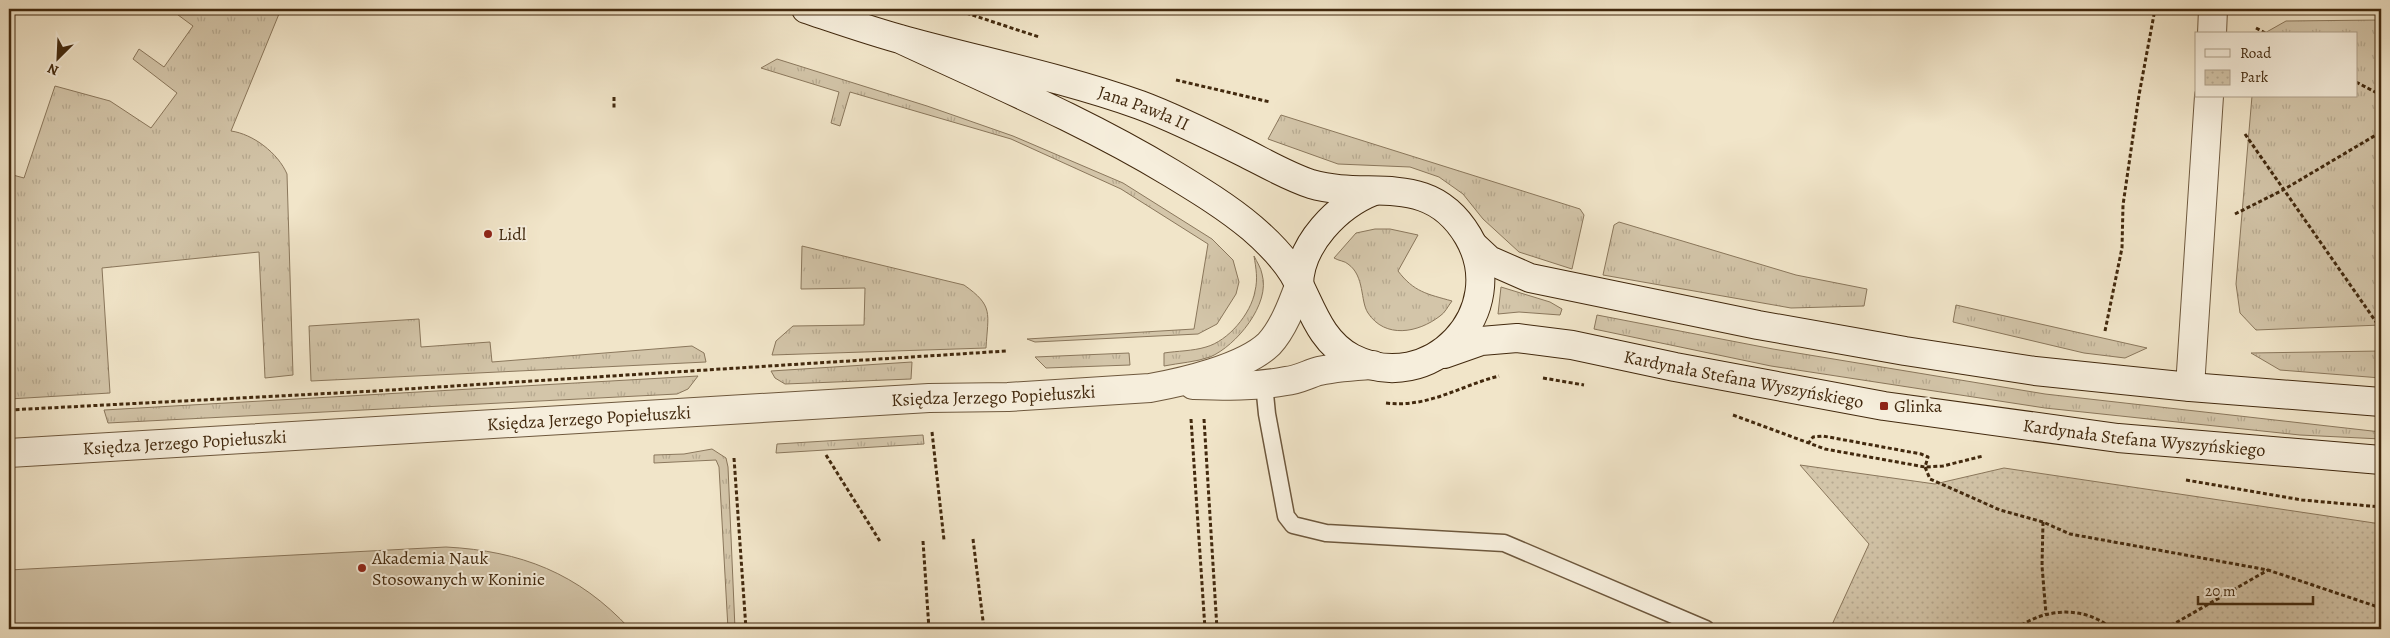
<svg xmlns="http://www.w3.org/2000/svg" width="2390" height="638" font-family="Alegreya,serif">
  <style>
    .grass { fill: url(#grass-tufts); stroke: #8a775c }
    .park { fill: url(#park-dots); stroke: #8a775c }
    .garden { fill: #d3c5a9; stroke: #8a775c }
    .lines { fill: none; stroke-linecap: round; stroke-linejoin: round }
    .lane-casing { stroke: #6e583d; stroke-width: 19 }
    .street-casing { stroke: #6e583d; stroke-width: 30 }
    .secondary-casing { stroke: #42290e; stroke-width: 30 }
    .path { stroke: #42290e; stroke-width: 3; stroke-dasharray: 4 2.5; stroke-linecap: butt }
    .lane { stroke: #f6eedc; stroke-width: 16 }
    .street { stroke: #f6eedc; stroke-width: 28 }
    .secondary { stroke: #f6eedc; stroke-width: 28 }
    .poi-dot { fill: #8f2418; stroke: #f6eedc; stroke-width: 2 }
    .labels { text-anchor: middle; stroke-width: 4; stroke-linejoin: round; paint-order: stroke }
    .street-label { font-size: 18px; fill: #42290e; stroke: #f6eedc }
    .poi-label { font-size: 18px; fill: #42290e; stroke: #f6eedc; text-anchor: start }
  </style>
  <defs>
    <pattern id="grass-tufts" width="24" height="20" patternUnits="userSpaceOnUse" patternTransform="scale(1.25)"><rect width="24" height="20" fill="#d3c5a9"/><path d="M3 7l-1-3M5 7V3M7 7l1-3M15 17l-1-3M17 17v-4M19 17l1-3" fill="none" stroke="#b6a990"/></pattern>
    <pattern id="park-dots" width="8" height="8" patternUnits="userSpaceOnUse" patternTransform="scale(1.25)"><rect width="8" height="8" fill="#d3c5a9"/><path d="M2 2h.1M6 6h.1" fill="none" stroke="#b6a990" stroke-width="1.8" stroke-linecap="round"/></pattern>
  </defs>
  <rect width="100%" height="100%" fill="#f1e5c9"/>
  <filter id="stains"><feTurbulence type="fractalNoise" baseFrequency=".004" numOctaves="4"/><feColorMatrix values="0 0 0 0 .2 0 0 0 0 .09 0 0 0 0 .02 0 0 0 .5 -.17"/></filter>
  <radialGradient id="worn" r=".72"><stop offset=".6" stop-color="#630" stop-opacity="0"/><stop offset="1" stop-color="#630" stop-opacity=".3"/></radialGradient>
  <!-- grass -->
  <path class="grass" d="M 170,9 L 281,9 L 231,131 C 253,134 278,153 287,174 L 293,375 L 265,378 L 259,252 L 102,268 L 110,393 L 9,399 L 9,174 L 24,178 L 55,86 L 110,101 L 151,128 L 177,93 L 133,59 L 139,49 L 164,67 L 193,26 Z
    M 2381,20 L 2381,325 L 2256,330 L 2240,313 L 2236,284 L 2252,96 L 2356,96 L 2356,34 L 2263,34 L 2286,21 Z
    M 777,59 L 927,106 L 1013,136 L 1123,183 L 1212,239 L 1233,260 L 1239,282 L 1236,294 L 1217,324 L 1198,334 L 1035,342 L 1027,339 L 1194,329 L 1208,244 L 1121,189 L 1011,139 L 850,92 L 840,126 L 831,123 L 839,92 L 761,68 Z
    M 1281,115 L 1580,209 L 1584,215 L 1572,269 L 1519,252 L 1483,219 L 1463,194 L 1439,177 L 1410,167 L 1338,164 L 1268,139 Z
    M 1619,222 L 1796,275 L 1867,289 L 1864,306 L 1791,308 L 1603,275 L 1614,225 Z
    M 1375,229 L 1390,229 L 1418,235 L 1398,271 C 1414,292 1427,294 1452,301 C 1448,306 1445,313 1440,316 C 1418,333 1385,339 1368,313 C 1360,301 1365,276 1348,264 C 1345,261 1339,261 1334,258 L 1356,233 Z
    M 802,246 L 964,285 C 994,306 988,313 986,348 L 772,355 L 776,341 L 793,326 L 864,325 L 865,288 L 801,289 Z
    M 1254,256 C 1257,262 1261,268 1262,274 C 1271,304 1236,346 1210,357 C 1196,362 1179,363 1164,366 L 1164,353 C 1177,351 1193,351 1206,347 C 1228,341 1251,314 1255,291 C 1258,279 1256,268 1254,256 Z
    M 1501,287 L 1550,302 L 1562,309 L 1560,315 L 1519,312 L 1498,314 Z
    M 1956,305 L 2147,348 L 2125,358 L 2084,353 L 1953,322 Z
    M 1597,315 L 1773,349 L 2045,394 L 2381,432 L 2381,439 L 2300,435 L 2045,408 L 1771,366 L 1594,329 Z
    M 419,319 L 421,347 L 490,342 L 492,362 L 692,346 L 704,353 L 706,362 L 311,381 L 309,326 Z
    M 2381,351 L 2381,378 L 2280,370 L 2251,353 Z
    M 1129,353 L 1130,365 L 1046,368 L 1035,357 Z
    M 912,362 L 911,379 L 785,384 L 775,378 L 771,371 Z
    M 698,376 L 688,389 L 677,394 L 108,423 L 104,410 Z
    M 923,435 L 924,444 L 776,453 L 777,444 Z
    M 712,449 L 726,458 L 728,467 L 735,629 L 728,629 L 719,467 L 716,460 L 654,463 L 654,455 L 684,454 Z"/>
  <!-- park -->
  <path class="park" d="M 1800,465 L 1935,484 L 2004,468 L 2381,524 L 2381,629 L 1830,629 L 1869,544 Z"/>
  <!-- garden -->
  <path class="garden" d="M 446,547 C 521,551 578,573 630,629 L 9,629 L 9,570 Z"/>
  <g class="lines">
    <defs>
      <path id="lane" d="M 1264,384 L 1267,414 L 1286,516 L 1293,525 L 1326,533 L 1504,543 L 1706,629"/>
      <g id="street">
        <path d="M 2212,34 L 2213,9"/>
        <path d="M 1193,385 C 1225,386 1255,387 1286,381 C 1298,380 1308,374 1319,371 C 1338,367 1355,366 1373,365"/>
        <path d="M 2190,387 L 2209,96"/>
        <path id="s1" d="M 9,453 L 929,398 L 1008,397 L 1150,388 C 1183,382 1244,368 1269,344 C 1283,329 1292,305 1299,286"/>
      </g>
      <g id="secondary">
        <path id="s2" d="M 806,9 C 839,20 873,32 907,41 C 984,62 1064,78 1140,105 C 1175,118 1209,135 1243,152 C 1265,163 1287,176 1311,184 C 1369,201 1429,170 1468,236 C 1512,311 1430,398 1352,358 C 1318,340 1311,304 1293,273 C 1283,257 1267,241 1252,228 C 1227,207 1199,190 1171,173 C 1085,121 992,82 900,39"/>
        <path d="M 1474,246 L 1489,260 L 1530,278 L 1758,325 L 1905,351 L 2035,371 L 2190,387 L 2381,402"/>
        <path d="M 1299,286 C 1299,244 1338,205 1374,191"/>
        <path id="s3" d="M 1444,354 L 1481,341 L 1517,338 L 1572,345 L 1675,367 L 1884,406 L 2118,438 L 2381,460"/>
      </g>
    </defs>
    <!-- lane casing -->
    <use href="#lane" class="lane-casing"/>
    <!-- street casing -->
    <use href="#street" class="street-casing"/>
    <!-- secondary casing -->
    <use href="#secondary" class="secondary-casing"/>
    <!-- path -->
    <path class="path" d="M 954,9 L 1039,37
      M 2256,28 L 2267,34
      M 1176,80 L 1270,102
      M 2356,82 L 2381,95
      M 614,97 L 614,110
      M 2245,134 L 2381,329
      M 2235,214 L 2283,190 L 2381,132
      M 2105,331 L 2122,248 L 2123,205 L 2139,95 L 2155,9
      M 1543,378 L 1584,385
      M 1386,403 C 1429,408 1459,386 1499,376
      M 9,410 L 375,391 L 1006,351
      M 1733,415 L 1825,449 L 1925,467 L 1943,466 L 1983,456
      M 1191,419 L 1205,629
      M 1204,419 L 1217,629
      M 932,432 L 944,540
      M 1808,444 L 1813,437 L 1823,436 L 1921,454 L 1928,457 L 1925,467 L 1930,479 L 2000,510 L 2043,522 L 2070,534 L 2268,570 L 2381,608
      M 826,455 L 881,543
      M 734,458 L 746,629
      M 2186,480 L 2302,500 L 2381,507
      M 2043,522 L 2042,566 L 2046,614
      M 973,539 L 984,629
      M 923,541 L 929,629
      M 1869,629 L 1871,629
      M 2016,629 C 2044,608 2084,605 2112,629
      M 2165,629 L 2268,570"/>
    <!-- lane -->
    <use href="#lane" class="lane"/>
    <!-- street -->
    <use href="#street" class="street"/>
    <!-- secondary -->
    <use href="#secondary" class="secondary"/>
  </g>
  <!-- markers -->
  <g class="poi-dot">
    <circle cx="488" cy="234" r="5"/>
    <rect x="1879" y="401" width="10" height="10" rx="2.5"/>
    <circle cx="362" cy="568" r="5"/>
  </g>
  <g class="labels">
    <!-- street labels -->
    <g class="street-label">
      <text dy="6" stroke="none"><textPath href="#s2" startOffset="352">Jana Pawła II</textPath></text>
      <text dy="6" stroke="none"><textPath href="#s3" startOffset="306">Kardynała Stefana Wyszyńskiego</textPath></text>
      <text dy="6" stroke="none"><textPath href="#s1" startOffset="986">Księdza Jerzego Popiełuszki</textPath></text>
      <text dy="6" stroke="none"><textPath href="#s1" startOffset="581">Księdza Jerzego Popiełuszki</textPath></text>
      <text dy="6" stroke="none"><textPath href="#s3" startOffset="711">Kardynała Stefana Wyszyńskiego</textPath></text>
      <text dy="6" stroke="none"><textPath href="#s1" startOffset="176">Księdza Jerzego Popiełuszki</textPath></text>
    </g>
    <!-- poi labels -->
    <g class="poi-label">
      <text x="498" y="240">Lidl</text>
      <text x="1894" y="412">Glinka</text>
      <text x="372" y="564">Akademia Nauk<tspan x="372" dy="21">Stosowanych w Koninie</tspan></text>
    </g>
  </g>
  <!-- margin -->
  <rect width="2390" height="638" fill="none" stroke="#f1e5c9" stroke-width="30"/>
  <rect x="10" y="10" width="2370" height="618" fill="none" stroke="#42290e" stroke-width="2.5"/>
  <rect x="15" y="15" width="2360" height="608" fill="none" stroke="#42290e"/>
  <!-- legend -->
  <rect x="2195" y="32" width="162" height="65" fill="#f6eedc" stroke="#ae9f8a"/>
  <rect x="2205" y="49" width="25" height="8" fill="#f6eedc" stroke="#ae9f8a"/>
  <text x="2240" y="58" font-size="15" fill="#42290e">Road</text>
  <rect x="2205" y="70" width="25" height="15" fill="url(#park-dots)" stroke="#ae9f8a"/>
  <text x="2240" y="82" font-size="15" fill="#42290e">Park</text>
  <!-- north arrow -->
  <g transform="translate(58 58) rotate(204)" stroke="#f6eedc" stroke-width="4" paint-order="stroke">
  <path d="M0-4L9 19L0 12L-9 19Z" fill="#42290e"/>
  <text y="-8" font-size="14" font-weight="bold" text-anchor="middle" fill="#42290e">N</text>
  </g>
  <!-- scale -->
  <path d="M2198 596v8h115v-8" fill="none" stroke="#42290e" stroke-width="2.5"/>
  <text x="2205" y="596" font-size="15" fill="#42290e" stroke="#f6eedc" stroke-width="4" paint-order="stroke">20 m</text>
  <rect width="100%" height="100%" filter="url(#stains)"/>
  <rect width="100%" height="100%" fill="url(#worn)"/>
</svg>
